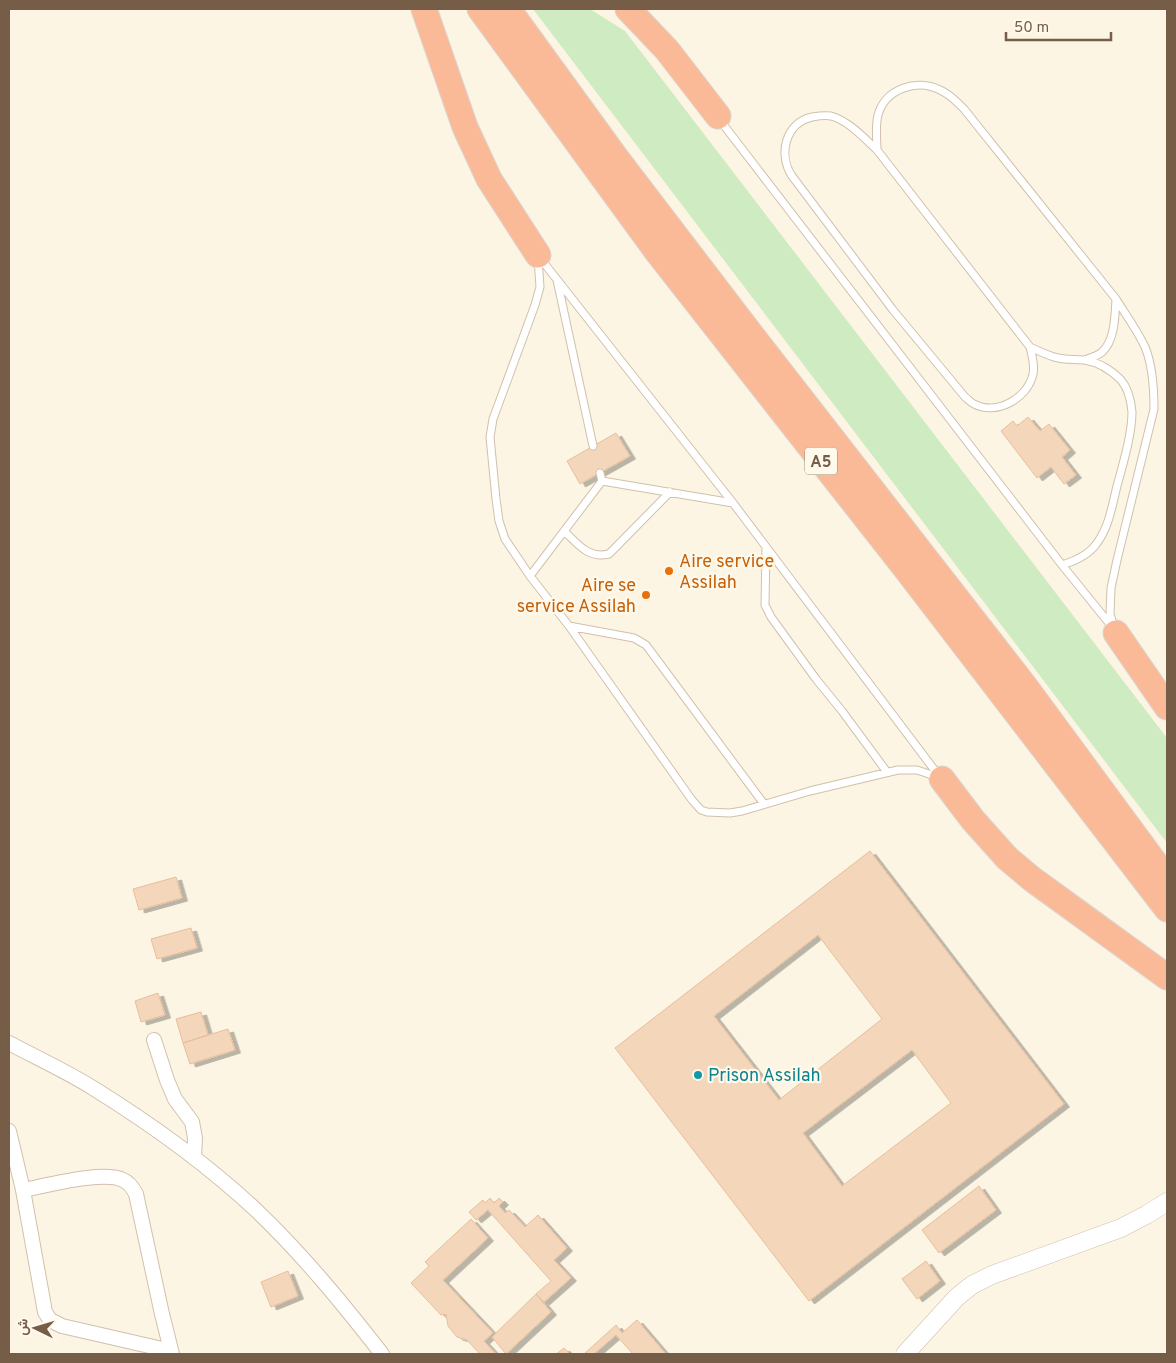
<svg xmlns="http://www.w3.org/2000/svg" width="1176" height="1363" font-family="Overpass,Vazirmatn,sans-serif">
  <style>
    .green { fill: #cfebc1 }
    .building { fill: #f4d6ba; stroke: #e7be9a; fill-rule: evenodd; filter: url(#shadow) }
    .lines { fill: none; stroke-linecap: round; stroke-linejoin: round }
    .service-casing { stroke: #d1c0ac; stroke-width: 9 }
    .minor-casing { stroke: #d1c0ac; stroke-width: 16 }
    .tertiary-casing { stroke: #d1c0ac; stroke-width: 19 }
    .motorway-casing { stroke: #dbd5cf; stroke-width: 27 }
    .service { stroke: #fff; stroke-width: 7 }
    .minor { stroke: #fff; stroke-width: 14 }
    .tertiary { stroke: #fff; stroke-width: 18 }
    .motorway { stroke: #faba98; stroke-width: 25 }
    .food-dot { fill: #e8710a; stroke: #fff9eb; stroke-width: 2 }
    .culture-dot { fill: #0f9aa8; stroke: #fff9eb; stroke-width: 2 }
    .labels { text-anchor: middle; stroke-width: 4.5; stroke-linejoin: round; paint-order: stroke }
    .shield { fill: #fff9eb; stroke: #9f8c79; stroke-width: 1 }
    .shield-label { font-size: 16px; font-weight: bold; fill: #765d48 }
    .food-label { font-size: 18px; fill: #c56008; stroke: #fff9eb; text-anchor: start }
    .culture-label { font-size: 18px; fill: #0d838f; stroke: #fff9eb; text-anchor: start }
  </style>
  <defs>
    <filter id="shadow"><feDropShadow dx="5.5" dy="3" stdDeviation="0" flood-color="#0004"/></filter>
  </defs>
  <rect width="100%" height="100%" fill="#fdf5e4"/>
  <!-- green -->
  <path class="green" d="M 533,9 L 590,9 L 625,31 L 1167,738 L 1167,843 Z"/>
  <!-- building -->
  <path class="building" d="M 1028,417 L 1040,431 L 1049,424 L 1070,450 L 1062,457 L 1076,475 L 1064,484 L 1051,467 L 1037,478 L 1001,431 L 1013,421 L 1017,426 Z
    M 616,433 L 630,456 L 580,484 L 567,461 Z
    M 870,851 L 1064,1104 L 809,1301 L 615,1048 ZM 818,935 L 882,1019 L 779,1100 L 714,1016 ZM 912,1050 L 951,1103 L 842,1186 L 803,1133 Z
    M 176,877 L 182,898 L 139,910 L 133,889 Z
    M 191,928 L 197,948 L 157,959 L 151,939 Z
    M 158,993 L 165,1015 L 141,1022 L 135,1001 Z
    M 201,1012 L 208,1035 L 183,1043 L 176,1019 Z
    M 228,1029 L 235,1050 L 190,1064 L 183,1043 Z
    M 979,1186 L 996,1210 L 939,1253 L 922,1230 Z
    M 490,1198 L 494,1203 L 499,1198 L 503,1202 L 499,1206 L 505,1213 L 509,1210 L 525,1227 L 538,1215 L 567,1248 L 554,1260 L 571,1278 L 544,1302 L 536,1294 L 551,1281 L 488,1210 L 476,1220 L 469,1212 L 483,1200 L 485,1203 Z
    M 471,1219 L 488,1238 L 443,1280 L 493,1333 L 484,1341 L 496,1354 L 480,1354 L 467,1340 L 457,1337 L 448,1326 L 446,1314 L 441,1315 L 411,1283 L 429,1266 L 425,1262 Z
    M 926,1261 L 940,1281 L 917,1299 L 902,1279 Z
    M 288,1271 L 298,1296 L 271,1307 L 261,1282 Z
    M 536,1294 L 551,1312 L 506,1354 L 492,1337 Z
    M 637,1320 L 666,1354 L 633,1354 L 616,1335 L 594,1354 L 584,1354 L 616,1325 L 622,1333 Z
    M 564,1348 L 570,1354 L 556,1354 Z"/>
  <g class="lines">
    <defs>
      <path id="service" d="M 719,119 L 1062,565 L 1113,628
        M 877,150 C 864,138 849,121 831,116 C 825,115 818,116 812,117 C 785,123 778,155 792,176 L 893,310 L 965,397 C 968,399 971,403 974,404 C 997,416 1028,398 1033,374 C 1035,365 1032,356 1030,347 L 877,150 C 877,139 875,127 878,115 C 885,89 917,78 940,90 C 950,94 957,102 964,109 L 1116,299 C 1126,315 1137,330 1145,347 C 1153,366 1154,389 1154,409 L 1117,560 L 1111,588 L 1110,614 L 1115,630
        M 538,258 L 540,287 L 535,305 L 493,419 L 490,437 L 496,499 L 499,521 L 505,539 L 530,576 L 569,626 L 692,800 L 701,810 L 707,812 L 730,813 L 742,811 L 810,791 L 898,770 L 917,770 L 938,777
        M 540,258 L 733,503 L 939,776
        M 557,280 L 593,446
        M 1030,347 C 1039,351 1048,356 1058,358 C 1067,360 1076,359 1084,360 C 1098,362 1111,370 1121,380 C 1128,388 1131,401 1132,412 C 1132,434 1123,464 1117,486 C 1112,506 1109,527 1097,543 C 1089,555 1075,561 1062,565
        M 1084,360 C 1090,358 1098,356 1102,352 C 1115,341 1115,315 1116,299
        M 602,481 L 733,503
        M 564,531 C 578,544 588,559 609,554 L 670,492
        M 766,548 L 765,605 L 771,617 L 816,679 L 842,711 L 887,772
        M 530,576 L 602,481 L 600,473
        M 569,626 L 634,638 L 646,645 L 764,804"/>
      <path id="minor" d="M 154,1040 L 167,1080 L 175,1099 L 192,1122 L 195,1138 L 194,1158
        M 9,1043 C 37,1058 66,1071 93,1088 C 151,1124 207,1164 257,1211 C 303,1255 343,1304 382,1354
        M 9,1131 L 23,1190 C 45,1186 104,1170 123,1180 C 130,1183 133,1188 136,1194 L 162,1314 L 172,1354
        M 23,1190 L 45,1312 L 50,1320 L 62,1326 L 171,1351"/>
      <path id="tertiary" d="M 905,1354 L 957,1297 L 972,1285 L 992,1275 L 1121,1228 L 1146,1215 L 1167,1202"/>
      <path id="motorway" d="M 424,9 L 465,127 L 489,179 L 538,255
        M 480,9 L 658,253 L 906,569 L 1167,909
        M 508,9 L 617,159 L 750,333 L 1024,685 L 1167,879
        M 628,9 L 667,50 L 718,116
        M 1116,633 L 1167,707
        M 942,779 L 973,820 L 1007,858 L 1032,879 L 1167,977"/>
    </defs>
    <!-- service casing -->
    <use href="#service" class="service-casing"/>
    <!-- minor casing -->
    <use href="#minor" class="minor-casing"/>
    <!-- tertiary casing -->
    <use href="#tertiary" class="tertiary-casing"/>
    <!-- motorway casing -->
    <use href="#motorway" class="motorway-casing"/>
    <!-- service -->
    <use href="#service" class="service"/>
    <!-- minor -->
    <use href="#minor" class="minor"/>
    <!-- tertiary -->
    <use href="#tertiary" class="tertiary"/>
    <!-- motorway -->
    <use href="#motorway" class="motorway"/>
  </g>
  <!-- markers -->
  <g class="food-dot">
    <circle cx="669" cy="571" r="5"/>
    <circle cx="646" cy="595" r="5"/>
  </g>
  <circle class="culture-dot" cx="698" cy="1075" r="5"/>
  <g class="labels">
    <!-- shield labels -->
    <rect class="shield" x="805" y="447.5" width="32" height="27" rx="4"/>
    <g class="shield-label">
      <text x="821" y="467">A5</text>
    </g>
    <!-- food labels -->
    <g class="food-label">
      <text x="679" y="567">Aire service<tspan x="679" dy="21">Assilah</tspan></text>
      <text x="636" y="591" text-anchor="end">Aire se<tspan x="636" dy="21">service Assilah</tspan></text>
    </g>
    <!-- culture labels -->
    <g class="culture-label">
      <text x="708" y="1081">Prison Assilah</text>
    </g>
  </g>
  <!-- border -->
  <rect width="1176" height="1363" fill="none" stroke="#765d48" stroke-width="20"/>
  <!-- north arrow -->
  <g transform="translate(35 1328) rotate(275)" stroke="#fff9eb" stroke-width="4" paint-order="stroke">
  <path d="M0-4L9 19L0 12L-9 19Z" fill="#765d48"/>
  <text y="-8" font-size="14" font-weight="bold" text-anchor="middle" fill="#765d48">ش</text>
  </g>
  <!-- scale -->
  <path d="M1006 32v8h105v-8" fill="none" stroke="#765d48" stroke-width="2.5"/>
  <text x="1014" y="32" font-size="15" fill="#765d48" stroke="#fff9eb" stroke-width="4" paint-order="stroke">50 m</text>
</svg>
